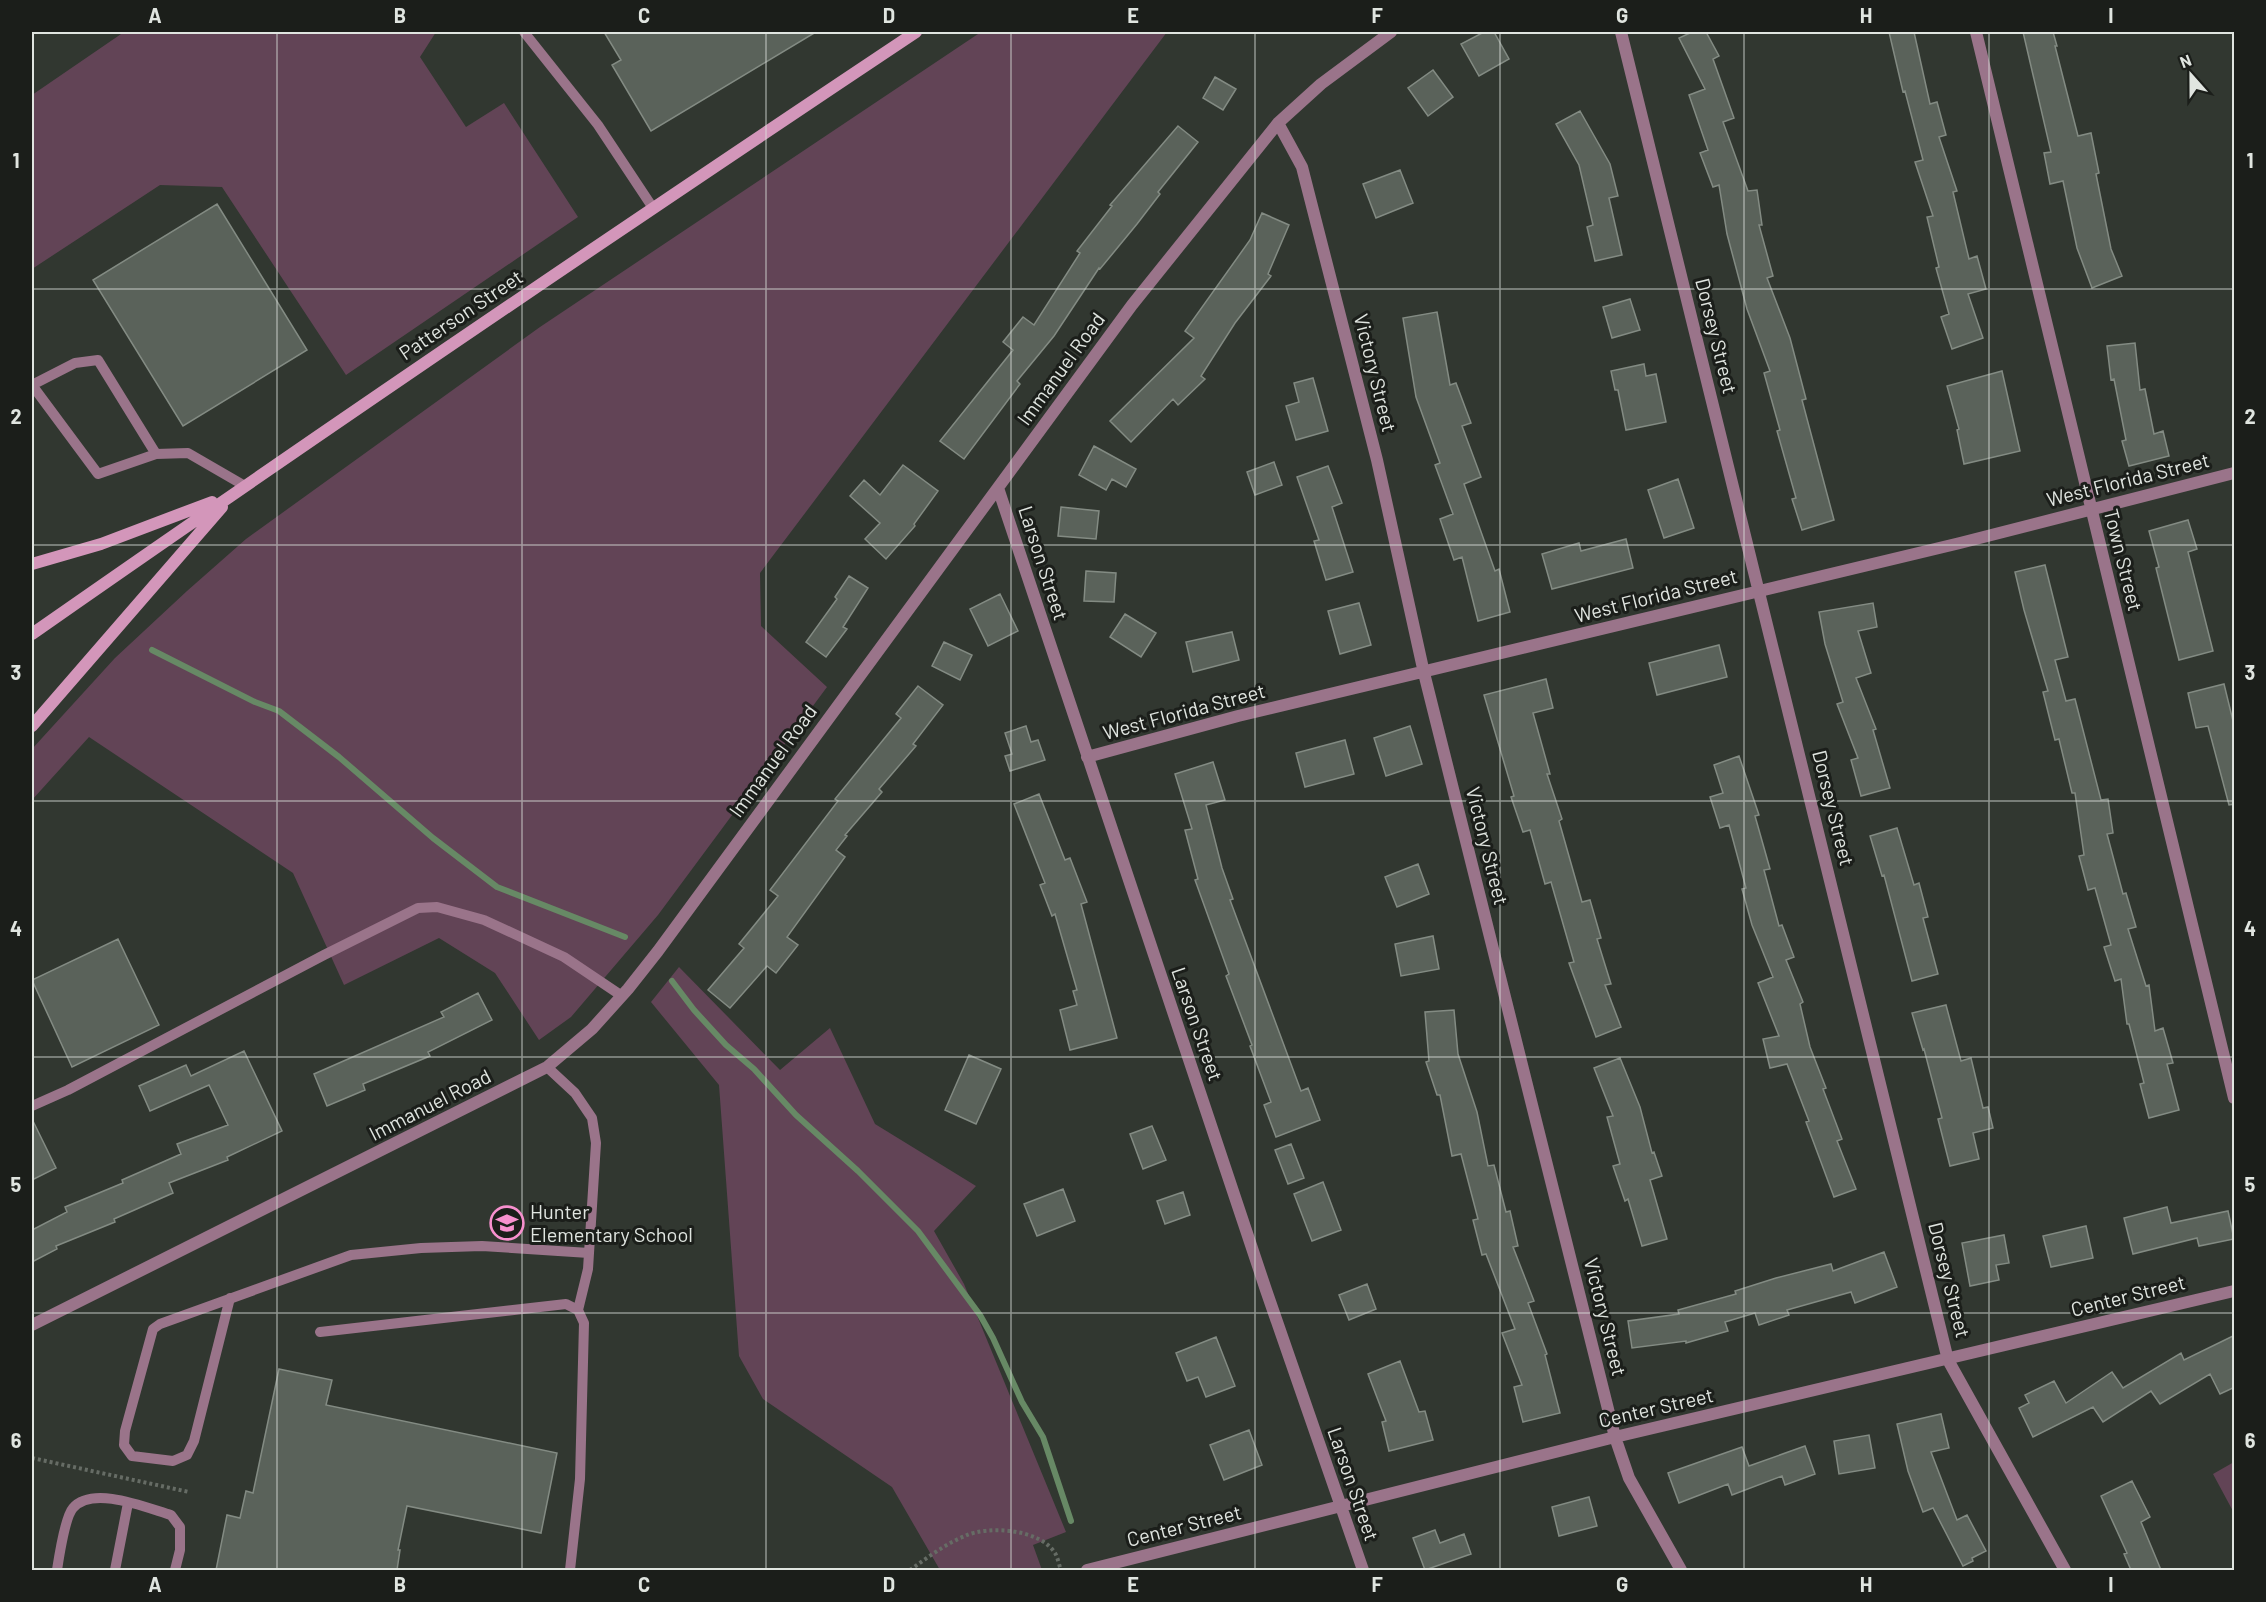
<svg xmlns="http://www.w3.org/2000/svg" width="2266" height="1602" font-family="Barlow,sans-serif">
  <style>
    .green { fill: #624456 }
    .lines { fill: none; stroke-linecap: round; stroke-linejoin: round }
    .stream { stroke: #678965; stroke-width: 6 }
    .building { fill: #5a625a; stroke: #838b83; stroke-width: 1.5 }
    .path { stroke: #666c65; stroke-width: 4; stroke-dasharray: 3 3; stroke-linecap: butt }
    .lane { stroke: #9a748a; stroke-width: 10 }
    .street { stroke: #9a748a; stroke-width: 12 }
    .secondary { stroke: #d396ba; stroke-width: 12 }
    .grid { fill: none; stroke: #e0e5e0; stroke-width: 1.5; stroke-opacity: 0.55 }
    .labels { text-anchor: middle; stroke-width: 6; stroke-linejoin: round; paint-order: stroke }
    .street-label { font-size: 20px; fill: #e0e5e0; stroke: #1b1e1a }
    .poi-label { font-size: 20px; fill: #e0e5e0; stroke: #1b1e1a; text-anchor: start }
    .neatline { fill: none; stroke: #e0e5e0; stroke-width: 2 }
    .grid-label { font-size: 20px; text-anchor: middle; font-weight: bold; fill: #e0e5e0 }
  </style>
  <rect width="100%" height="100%" fill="#313730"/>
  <!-- green -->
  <path class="green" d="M 124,32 L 436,32 L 420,57 L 466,127 L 504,103 L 578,217 L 346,375 L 222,187 L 160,185 L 32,269 L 32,95 Z
    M 981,32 L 1167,32 L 760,573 L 761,626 L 827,687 L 658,915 L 571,1017 L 539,1040 L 495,973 L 439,938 L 344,985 L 293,873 L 89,737 L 32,800 L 32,749 L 115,658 L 187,591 L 246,539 L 540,327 Z
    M 679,967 L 780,1070 L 830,1028 L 875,1124 L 976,1186 L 934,1231 L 964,1284 L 1066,1532 L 1033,1545 L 1042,1570 L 940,1570 L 892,1487 L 763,1399 L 739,1356 L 719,1085 L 651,1002 Z
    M 2234,1462 L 2234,1513 L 2213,1474 Z"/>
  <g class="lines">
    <!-- stream -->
    <path class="stream" d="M 152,650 L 255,702 L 279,711 L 339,757 L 433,838 L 497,887 L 625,937
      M 672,981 L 694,1010 L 726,1045 L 754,1069 L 796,1115 L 858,1171 L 918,1231 L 980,1315 L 993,1338 L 1022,1402 L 1043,1437 L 1071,1521"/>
  </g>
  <!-- building -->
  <path class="building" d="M 604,32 L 816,32 L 651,131 L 612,65 L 621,60 Z
    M 1484,32 L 1494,32 L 1509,59 L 1479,76 L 1461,44 Z
    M 1692,32 L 1706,32 L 1719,56 L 1713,59 L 1734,118 L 1723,122 L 1748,191 L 1757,190 L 1762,225 L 1759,225 L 1773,276 L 1767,278 L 1790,338 L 1806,399 L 1802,400 L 1834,520 L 1802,530 L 1792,499 L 1796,498 L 1777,431 L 1780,430 L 1764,373 L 1770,371 L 1747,309 L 1727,234 L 1719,185 L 1713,187 L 1700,153 L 1708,150 L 1689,95 L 1705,89 L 1679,38 Z
    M 1889,32 L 1914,32 L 1930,104 L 1937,102 L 1946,135 L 1939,137 L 1957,191 L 1953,192 L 1969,259 L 1977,256 L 1986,289 L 1968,294 L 1983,338 L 1952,349 L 1941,317 L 1949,314 L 1936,268 L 1939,267 L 1927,217 L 1933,216 L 1915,162 L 1923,160 L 1905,91 L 1903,92 Z
    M 2023,32 L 2053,32 L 2057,46 L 2055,46 L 2078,136 L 2091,133 L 2099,173 L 2096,174 L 2111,249 L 2122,276 L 2092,288 L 2077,248 L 2063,181 L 2050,184 L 2044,153 L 2051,152 Z
    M 1433,70 L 1453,97 L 1428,116 L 1408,88 Z
    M 1215,77 L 1236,89 L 1223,110 L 1203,98 Z
    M 1580,111 L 1610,164 L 1618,196 L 1609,198 L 1622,255 L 1595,261 L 1587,227 L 1593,225 L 1579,165 L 1556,124 Z
    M 1178,126 L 1198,142 L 1158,192 L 1160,194 L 1137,224 L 1100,269 L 1099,268 L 1054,336 L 1017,381 L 1020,384 L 964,459 L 940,441 L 1013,350 L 1003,342 L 1023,317 L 1034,325 L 1080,253 L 1077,251 L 1112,206 L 1110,205 Z
    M 1400,170 L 1413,203 L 1376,218 L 1363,184 Z
    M 217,204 L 307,350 L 183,426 L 93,280 Z
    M 1262,213 L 1289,225 L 1268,274 L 1271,276 L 1235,323 L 1201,376 L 1205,379 L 1178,405 L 1173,399 L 1131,442 L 1110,421 L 1194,338 L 1185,331 L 1250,240 Z
    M 1630,299 L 1640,330 L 1612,338 L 1603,307 Z
    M 1437,312 L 1450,385 L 1456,383 L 1471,423 L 1462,426 L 1481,477 L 1464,484 L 1495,571 L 1499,569 L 1510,612 L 1478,621 L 1462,557 L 1454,560 L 1440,519 L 1453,514 L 1435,465 L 1440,463 L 1416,397 L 1403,318 Z
    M 2135,343 L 2140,390 L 2145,389 L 2154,434 L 2163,431 L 2169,456 L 2129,466 L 2122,441 L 2126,440 L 2114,379 L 2111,380 L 2107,346 Z
    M 1644,364 L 1646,376 L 1656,374 L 1666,422 L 1626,430 L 1618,390 L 1615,390 L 1611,371 Z
    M 2002,371 L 2020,451 L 1964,464 L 1957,430 L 1959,429 L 1947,386 Z
    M 1313,378 L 1328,431 L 1296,440 L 1286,406 L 1299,402 L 1294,383 Z
    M 1094,446 L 1136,469 L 1126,487 L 1112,479 L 1106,490 L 1079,475 Z
    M 1274,462 L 1282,485 L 1255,495 L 1247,472 Z
    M 903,465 L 938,491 L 914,524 L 915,526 L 886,559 L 865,539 L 880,523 L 850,496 L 864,480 L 880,495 Z
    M 1328,466 L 1342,503 L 1332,507 L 1353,572 L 1326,580 L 1314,541 L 1319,540 L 1297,477 Z
    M 1678,479 L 1694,528 L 1664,538 L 1648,490 Z
    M 1061,507 L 1099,511 L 1096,539 L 1058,536 Z
    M 2188,520 L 2197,549 L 2188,552 L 2213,651 L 2179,660 L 2156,568 L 2159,567 L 2149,531 Z
    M 1626,539 L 1633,568 L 1552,589 L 1542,554 L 1579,543 L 1581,551 Z
    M 2045,565 L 2068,657 L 2055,660 L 2066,701 L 2075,699 L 2101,800 L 2108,799 L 2113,833 L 2107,834 L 2123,894 L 2126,893 L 2136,927 L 2128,929 L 2146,986 L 2149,985 L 2155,1031 L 2163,1028 L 2173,1063 L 2167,1064 L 2179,1110 L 2149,1118 L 2140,1084 L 2144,1083 L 2129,1024 L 2127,1024 L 2121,979 L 2115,981 L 2104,947 L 2111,945 L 2095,888 L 2088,890 L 2079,856 L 2084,855 L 2075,793 L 2072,793 L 2059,739 L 2055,740 L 2043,692 L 2048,691 L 2024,610 L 2015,572 Z
    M 1086,571 L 1116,573 L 1114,602 L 1084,601 Z
    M 849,576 L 868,588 L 843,627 L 847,629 L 826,657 L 806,642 L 837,599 L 835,597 Z
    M 1000,594 L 1018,631 L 988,646 L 970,609 Z
    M 1359,603 L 1371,645 L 1340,654 L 1328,611 Z
    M 1873,603 L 1877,627 L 1858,631 L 1871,673 L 1856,678 L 1876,729 L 1873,730 L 1890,788 L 1861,796 L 1851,760 L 1858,758 L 1837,704 L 1843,702 L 1825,644 L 1819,612 Z
    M 1125,614 L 1156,633 L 1141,657 L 1110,637 Z
    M 1232,632 L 1239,660 L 1193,672 L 1186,642 Z
    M 944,642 L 972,655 L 960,680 L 932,666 Z
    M 1719,645 L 1727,677 L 1657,695 L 1649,663 Z
    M 1546,679 L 1553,708 L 1533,713 L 1550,774 L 1547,774 L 1562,819 L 1559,821 L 1582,902 L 1590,900 L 1601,938 L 1597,939 L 1611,984 L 1605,985 L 1621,1027 L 1596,1037 L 1569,963 L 1574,962 L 1551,882 L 1545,884 L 1530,830 L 1523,832 L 1511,797 L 1514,796 L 1484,695 Z
    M 2224,684 L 2235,729 L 2235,804 L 2229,805 L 2208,726 L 2196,728 L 2188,693 Z
    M 918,686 L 943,705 L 913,744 L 916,746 L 879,789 L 882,792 L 845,835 L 847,836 L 836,850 L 845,857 L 787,937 L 798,945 L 776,973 L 767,966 L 730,1008 L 708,990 L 744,948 L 739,944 L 778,896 L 770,890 L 838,801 L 835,799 L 901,718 L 896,714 Z
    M 1026,726 L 1031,742 L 1038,740 L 1045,760 L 1010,771 L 1005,756 L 1012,754 L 1005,733 Z
    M 1410,726 L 1422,764 L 1386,776 L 1374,738 Z
    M 1345,740 L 1354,774 L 1305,787 L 1296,753 Z
    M 1739,756 L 1759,815 L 1755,816 L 1770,869 L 1764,870 L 1779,926 L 1782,925 L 1794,957 L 1786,960 L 1803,1002 L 1800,1004 L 1810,1047 L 1826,1088 L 1823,1089 L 1842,1139 L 1837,1141 L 1856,1189 L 1834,1197 L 1806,1122 L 1809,1121 L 1787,1064 L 1770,1068 L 1763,1039 L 1779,1036 L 1758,983 L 1773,977 L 1752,925 L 1742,889 L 1746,888 L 1729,825 L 1720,828 L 1710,797 L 1723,793 L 1714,765 Z
    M 1213,762 L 1225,800 L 1206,805 L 1222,868 L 1233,899 L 1230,900 L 1301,1091 L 1308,1088 L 1320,1120 L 1276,1137 L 1264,1105 L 1271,1102 L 1250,1046 L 1252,1045 L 1226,976 L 1229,974 L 1195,880 L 1198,879 L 1185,830 L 1192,829 L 1175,774 Z
    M 1039,794 L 1065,860 L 1070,858 L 1087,902 L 1081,904 L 1117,1038 L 1070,1050 L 1060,1010 L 1077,1005 L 1073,991 L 1077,990 L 1055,914 L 1052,916 L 1040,885 L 1045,883 L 1014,804 Z
    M 1897,828 L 1914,885 L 1919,883 L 1928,917 L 1923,918 L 1938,974 L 1912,981 L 1884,875 L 1882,876 L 1870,836 Z
    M 1418,864 L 1429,894 L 1397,907 L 1385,877 Z
    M 1433,936 L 1439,969 L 1401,976 L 1395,944 Z
    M 118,939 L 159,1025 L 72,1067 L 32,980 Z
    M 478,993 L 492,1020 L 428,1052 L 430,1056 L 363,1084 L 365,1090 L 327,1106 L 314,1074 L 444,1017 L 441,1012 Z
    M 1946,1005 L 1961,1061 L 1971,1058 L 1983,1108 L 1988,1107 L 1993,1128 L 1973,1133 L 1979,1159 L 1950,1166 L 1938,1119 L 1942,1118 L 1924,1049 L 1923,1050 L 1912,1013 Z
    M 1454,1010 L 1458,1054 L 1477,1112 L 1488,1166 L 1494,1165 L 1506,1212 L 1510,1211 L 1518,1246 L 1513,1247 L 1534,1301 L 1528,1303 L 1547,1354 L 1545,1355 L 1560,1413 L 1523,1422 L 1514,1387 L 1522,1385 L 1502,1333 L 1515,1329 L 1486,1254 L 1482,1255 L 1473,1220 L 1478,1219 L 1461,1154 L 1452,1156 L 1440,1095 L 1437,1095 L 1426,1062 L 1429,1061 L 1425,1012 Z
    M 244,1051 L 282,1131 L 227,1157 L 228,1160 L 169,1183 L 173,1193 L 114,1219 L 115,1222 L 56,1246 L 57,1249 L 32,1262 L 32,1230 L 67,1212 L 65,1207 L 123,1183 L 122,1180 L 181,1154 L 177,1144 L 228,1125 L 209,1085 L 150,1111 L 139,1086 L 186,1065 L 191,1076 Z
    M 969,1055 L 1001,1069 L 976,1124 L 945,1110 Z
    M 1620,1058 L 1640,1107 L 1652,1153 L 1654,1152 L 1662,1176 L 1650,1180 L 1667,1239 L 1642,1246 L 1628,1199 L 1625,1201 L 1613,1166 L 1620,1164 L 1607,1117 L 1613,1116 L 1594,1068 Z
    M 32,1119 L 56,1168 L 32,1180 Z
    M 1152,1126 L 1166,1160 L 1143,1169 L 1130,1134 Z
    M 1291,1144 L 1304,1178 L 1288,1184 L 1275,1150 Z
    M 1323,1182 L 1341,1230 L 1312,1241 L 1294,1194 Z
    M 1063,1189 L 1075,1221 L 1037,1236 L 1024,1204 Z
    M 1183,1192 L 1190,1215 L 1165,1224 L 1157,1201 Z
    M 2167,1207 L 2171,1223 L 2228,1211 L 2234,1239 L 2199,1246 L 2197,1238 L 2133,1254 L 2124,1218 Z
    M 2086,1226 L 2093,1258 L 2051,1267 L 2043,1236 Z
    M 2004,1235 L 2009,1263 L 1996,1265 L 1999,1280 L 1970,1286 L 1962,1243 Z
    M 1884,1252 L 1897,1287 L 1855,1303 L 1851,1292 L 1787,1310 L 1789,1315 L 1759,1325 L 1755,1313 L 1725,1322 L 1728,1331 L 1686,1343 L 1686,1341 L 1632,1348 L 1628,1321 L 1679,1314 L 1678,1310 L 1736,1294 L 1735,1291 L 1776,1278 L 1831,1264 L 1833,1271 Z
    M 1367,1284 L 1376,1309 L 1349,1320 L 1339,1295 Z
    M 2235,1335 L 2235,1387 L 2220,1394 L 2210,1374 L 2160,1404 L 2151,1391 L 2103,1422 L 2093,1407 L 2033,1437 L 2019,1408 L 2029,1403 L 2025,1395 L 2054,1381 L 2066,1403 L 2112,1372 L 2123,1388 L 2181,1353 L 2184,1360 Z
    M 1216,1337 L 1235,1386 L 1206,1397 L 1198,1377 L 1187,1381 L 1176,1353 Z
    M 1400,1361 L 1419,1412 L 1425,1411 L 1433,1440 L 1389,1451 L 1382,1422 L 1386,1421 L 1368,1374 Z
    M 279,1369 L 332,1380 L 326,1405 L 557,1453 L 541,1533 L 407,1506 L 398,1550 L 400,1550 L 397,1570 L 216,1570 L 227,1515 L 240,1518 L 246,1491 L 253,1493 Z
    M 1941,1414 L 1949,1448 L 1931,1452 L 1957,1520 L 1967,1515 L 1986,1551 L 1972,1558 L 1973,1561 L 1963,1566 L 1933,1508 L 1923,1512 L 1908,1471 L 1897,1424 Z
    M 1249,1430 L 1262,1465 L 1224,1480 L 1210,1445 Z
    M 1869,1435 L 1875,1468 L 1839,1474 L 1834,1441 Z
    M 1805,1446 L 1815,1474 L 1785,1485 L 1782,1476 L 1732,1495 L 1728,1484 L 1679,1503 L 1668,1473 L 1742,1447 L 1749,1466 Z
    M 2132,1481 L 2150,1517 L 2141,1522 L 2161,1570 L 2131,1570 L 2124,1554 L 2127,1553 L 2101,1496 Z
    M 1589,1497 L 1597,1526 L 1559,1536 L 1552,1507 Z
    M 1435,1530 L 1440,1543 L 1464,1534 L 1471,1554 L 1425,1570 L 1413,1538 Z"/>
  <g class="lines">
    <!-- path -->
    <path class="path" d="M 32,1458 L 189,1492
      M 910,1570 C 927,1558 945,1544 965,1536 C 988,1525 1040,1529 1055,1553 C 1058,1558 1059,1565 1061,1570"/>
    <!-- lane -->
    <path class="lane" d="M 524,32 L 598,125 L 653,208
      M 156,454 L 98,360 L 75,363 L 32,385 L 98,474 L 156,454 L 188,453 L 245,486
      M 547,1067 L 575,1093 L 592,1118 L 596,1143 L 588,1269 L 578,1310
      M 32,1106 L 68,1090 L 324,955 L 418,908 L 437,907 L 484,920 L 564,957 L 622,996
      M 230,1298 L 194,1441 L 187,1455 L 173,1461 L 132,1456 L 124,1445 L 125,1431 L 153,1329 L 160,1324 L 351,1255 L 421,1248 L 482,1246 L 589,1253
      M 320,1332 L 566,1304 L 578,1310 L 584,1323 L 580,1479 L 570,1570
      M 57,1570 C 59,1557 65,1517 73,1508 C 93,1485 147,1508 171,1515 L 180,1527 L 180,1550 L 175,1570
      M 115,1570 L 128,1503"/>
    <!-- street -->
    <path class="street" d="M 1621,32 L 1948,1360 L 2065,1570
      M 1976,32 L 2234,1098
      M 1278,123 L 1302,167 L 1377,460 L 1424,673 L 1615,1437 L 1629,1478 L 1681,1570
      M 998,488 L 1266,1290 L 1363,1570
      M 1087,757 L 1238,716 L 1960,543 L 2234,473
      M 32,1325 L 547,1067 L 592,1029 L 628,989 L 658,951 L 1132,305 L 1278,123 L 1321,84 L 1391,32
      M 1087,1570 L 1615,1437 L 2234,1291"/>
    <!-- secondary -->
    <path class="secondary" d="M 32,564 L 101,544 L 212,502
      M 32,634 C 324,430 619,230 916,32
      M 32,726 L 222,507"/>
  </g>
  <!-- grid -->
  <path class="grid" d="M 277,32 L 277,1570M 522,32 L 522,1570M 766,32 L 766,1570M 1011,32 L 1011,1570M 1255,32 L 1255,1570M 1500,32 L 1500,1570M 1744,32 L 1744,1570M 1989,32 L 1989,1570M 32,289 L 2234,289M 32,545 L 2234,545M 32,801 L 2234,801M 32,1057 L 2234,1057M 32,1313 L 2234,1313"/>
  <!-- icons -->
  <defs>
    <symbol id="school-ring" viewBox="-11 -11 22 22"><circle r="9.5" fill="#1b1e1a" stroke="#f790ce" stroke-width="1.5"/><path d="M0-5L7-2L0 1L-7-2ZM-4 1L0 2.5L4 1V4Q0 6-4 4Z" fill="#f790ce"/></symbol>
  </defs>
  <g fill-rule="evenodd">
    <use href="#school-ring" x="488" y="1204" width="38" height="38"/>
  </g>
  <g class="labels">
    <!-- street labels -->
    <g class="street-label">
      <text transform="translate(461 315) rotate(-34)" y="7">Patterson Street</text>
      <text transform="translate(1716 336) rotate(76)" y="7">Dorsey Street</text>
      <text transform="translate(1061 369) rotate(-54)" y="7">Immanuel Road</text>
      <text transform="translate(1375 373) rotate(76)" y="7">Victory Street</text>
      <text transform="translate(2128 480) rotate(-14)" y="7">West Florida Street</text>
      <text transform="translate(2123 560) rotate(76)" y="7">Town Street</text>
      <text transform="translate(1043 563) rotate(72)" y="7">Larson Street</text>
      <text transform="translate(1656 596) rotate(-14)" y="7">West Florida Street</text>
      <text transform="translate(1184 712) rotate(-15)" y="7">West Florida Street</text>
      <text transform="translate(773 761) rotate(-54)" y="7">Immanuel Road</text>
      <text transform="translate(1833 808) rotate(76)" y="7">Dorsey Street</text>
      <text transform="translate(1487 846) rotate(76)" y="7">Victory Street</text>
      <text transform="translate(1197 1024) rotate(71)" y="7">Larson Street</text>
      <text transform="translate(430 1105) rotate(-27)" y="7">Immanuel Road</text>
      <text transform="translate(1949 1280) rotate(76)" y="7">Dorsey Street</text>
      <text transform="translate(2128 1296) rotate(-14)" y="7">Center Street</text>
      <text transform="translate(1605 1317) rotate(76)" y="7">Victory Street</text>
      <text transform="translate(1656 1408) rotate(-13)" y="7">Center Street</text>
      <text transform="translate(1353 1484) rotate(71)" y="7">Larson Street</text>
      <text transform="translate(1184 1526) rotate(-14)" y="7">Center Street</text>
    </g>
    <!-- poi labels -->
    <g class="poi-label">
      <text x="530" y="1219">Hunter<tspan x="530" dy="23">Elementary School</tspan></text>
    </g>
  </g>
  <!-- border -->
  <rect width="2266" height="1602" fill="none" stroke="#1b1e1a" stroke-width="66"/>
  <!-- north arrow -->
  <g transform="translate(2191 75) rotate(339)" stroke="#1b1e1a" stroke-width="4.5" paint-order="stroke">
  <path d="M0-4.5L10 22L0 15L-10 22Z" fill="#e0e5e0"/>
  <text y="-9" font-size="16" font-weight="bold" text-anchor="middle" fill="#e0e5e0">N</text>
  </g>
  <rect x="33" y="33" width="2200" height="1536" class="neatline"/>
  <g class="grid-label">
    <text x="155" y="23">A</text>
    <text x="400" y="23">B</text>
    <text x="644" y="23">C</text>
    <text x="889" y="23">D</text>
    <text x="1133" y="23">E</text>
    <text x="1377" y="23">F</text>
    <text x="1622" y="23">G</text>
    <text x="1866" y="23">H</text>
    <text x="2111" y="23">I</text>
    <text x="16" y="168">1</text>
    <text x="2250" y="168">1</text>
    <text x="16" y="424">2</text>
    <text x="2250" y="424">2</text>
    <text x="16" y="680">3</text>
    <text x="2250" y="680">3</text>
    <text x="16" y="936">4</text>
    <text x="2250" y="936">4</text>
    <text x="16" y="1192">5</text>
    <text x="2250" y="1192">5</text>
    <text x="16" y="1448">6</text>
    <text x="2250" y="1448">6</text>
    <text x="155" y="1592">A</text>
    <text x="400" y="1592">B</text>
    <text x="644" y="1592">C</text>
    <text x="889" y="1592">D</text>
    <text x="1133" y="1592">E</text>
    <text x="1377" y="1592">F</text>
    <text x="1622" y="1592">G</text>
    <text x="1866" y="1592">H</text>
    <text x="2111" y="1592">I</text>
  </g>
</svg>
